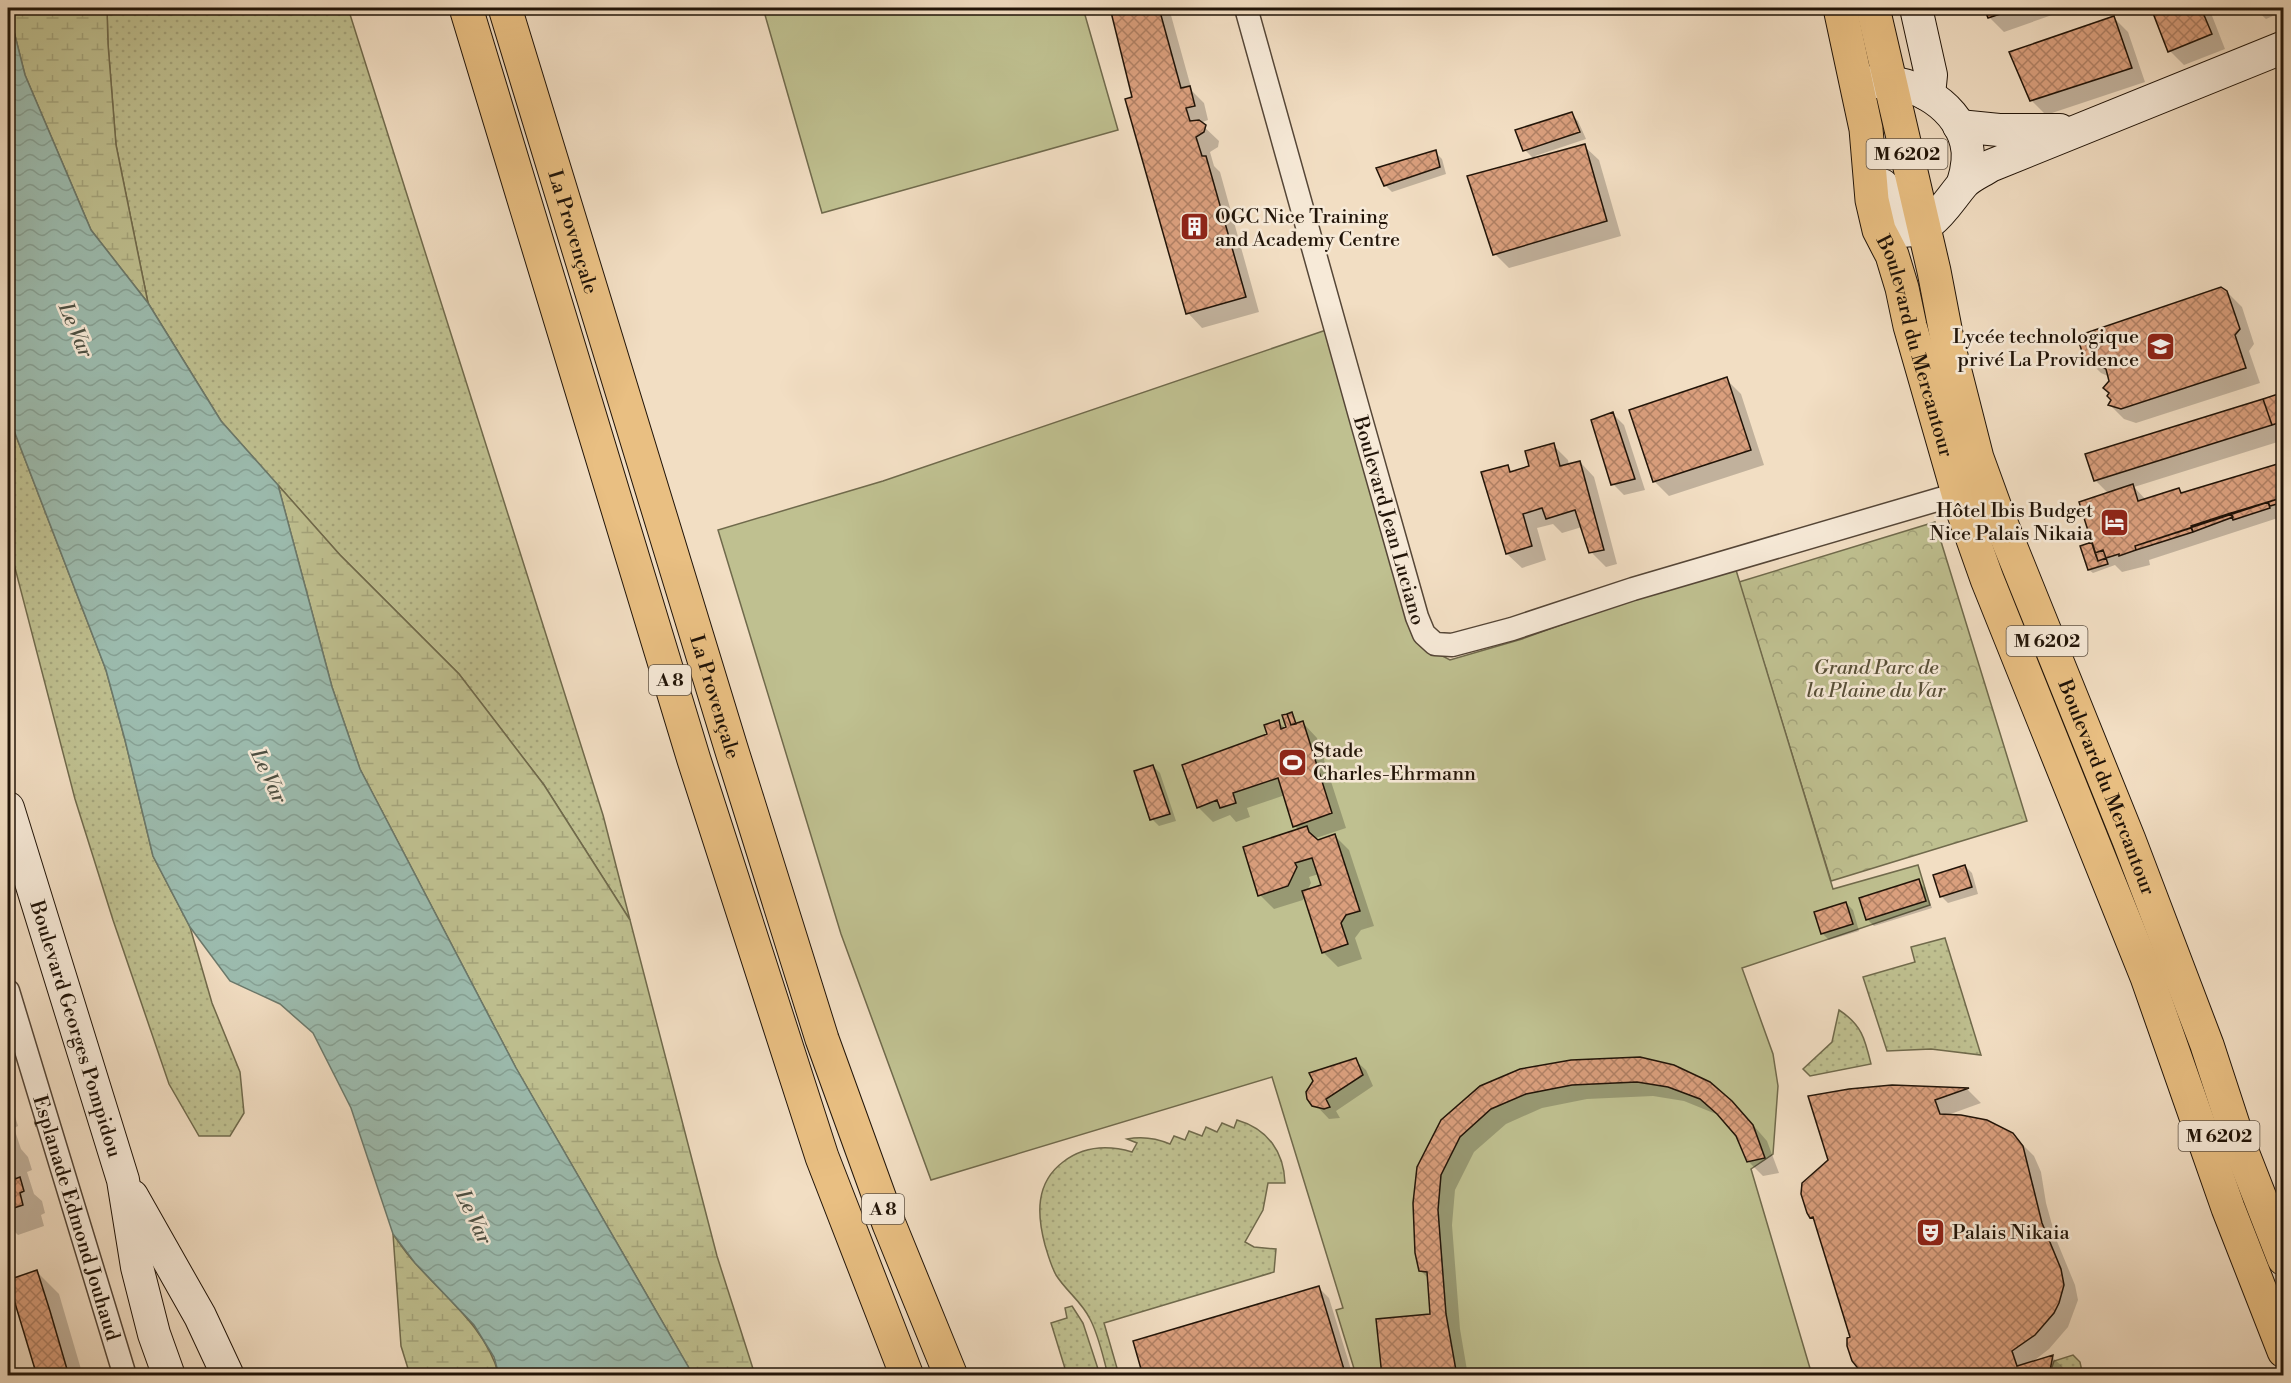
<svg xmlns="http://www.w3.org/2000/svg" width="2291" height="1383" font-family="'Libre Bodoni',serif">
  <style>
    .grass { fill: url(#grass-dots); stroke: #706a4c; stroke-width: 1.5 }
    .wetland { fill: url(#wetland-marsh); stroke: #706a4c; stroke-width: 1.5 }
    .park { fill: url(#park-crowns); stroke: #706a4c; stroke-width: 1.5 }
    .garden { fill: #bfc090; stroke: #706a4c; stroke-width: 1.5 }
    .water { fill: url(#water-waves); stroke: #6b796c; stroke-width: 1.5 }
    .shadow { fill: #0003; fill-rule: evenodd }
    .building { fill: url(#building-cross-hatch); stroke: #211408; stroke-width: 1.5 }
    .lines { fill: none; stroke-linecap: round; stroke-linejoin: round }
    .street-casing { stroke: #554637; stroke-width: 25 }
    .secondary-casing { stroke: #211408; stroke-width: 34 }
    .primary-casing { stroke: #211408; stroke-width: 35 }
    .highway-casing { stroke: #211408; stroke-width: 35 }
    .street { stroke: #f7ead8; stroke-width: 22 }
    .secondary { stroke: #f7ead8; stroke-width: 32 }
    .primary { stroke: #e9bf82; stroke-width: 33 }
    .highway { stroke: #e9bf82; stroke-width: 33 }
    .labels { text-anchor: middle; stroke-width: 5; stroke-linejoin: round; paint-order: stroke }
    .shield { fill: #f7ead8; stroke: #615446; stroke-width: 1.5 }
    .shield-label { font-size: 18px; font-weight: bold; fill: #211408 }
    .poi-label { font-size: 20px; fill: #211408; stroke: #f7ead8; text-anchor: start }
    .street-label { font-size: 20px; fill: #211408; stroke: #f7ead8 }
    .park-label { font-size: 20px; font-style: italic; fill: #585038; stroke: #f7ead8 }
    .water-label { font-size: 21px; font-style: italic; fill: #4c4f42; stroke: #f7ead8 }
  </style>
  <defs>
    <pattern id="grass-dots" width="8" height="8" patternUnits="userSpaceOnUse" patternTransform="scale(1.5)"><rect width="8" height="8" fill="#bfc090"/><path d="M2 2h.1M6 6h.1" fill="none" stroke="#a4a47b" stroke-width="1.8" stroke-linecap="round"/></pattern>
    <pattern id="wetland-marsh" width="20" height="14" patternUnits="userSpaceOnUse" patternTransform="scale(1.5)"><rect width="20" height="14" fill="#bfc090"/><path d="M1 5h8M5 5V1M11 12h8M15 12V8" fill="none" stroke="#a4a47b"/></pattern>
    <pattern id="park-crowns" width="20" height="18" patternUnits="userSpaceOnUse" patternTransform="scale(1.5)"><rect width="20" height="18" fill="#bfc090"/><path d="M2 6a3 3 0 1 1 6 0M12 15a3 3 0 1 1 6 0" fill="none" stroke="#a4a47b"/></pattern>
    <pattern id="water-waves" width="16" height="10" patternUnits="userSpaceOnUse" patternTransform="scale(1.5)"><rect width="16" height="10" fill="#9cbcaf"/><path d="M0 5q4-4 8 0t8 0" fill="none" stroke="#86a195"/></pattern>
    <pattern id="building-cross-hatch" width="8" height="8" patternUnits="userSpaceOnUse" patternTransform="scale(1.5)"><rect width="8" height="8" fill="#da9f7d"/><path d="M0 0l8 8M0 8l8-8" fill="none" stroke="#b08064"/></pattern>
  </defs>
  <rect width="100%" height="100%" fill="#f2dec3"/>
  <filter id="stains"><feTurbulence type="fractalNoise" baseFrequency=".00333" numOctaves="4"/><feColorMatrix values="0 0 0 0 .2 0 0 0 0 .09 0 0 0 0 .02 0 0 0 .5 -.17"/></filter>
  <radialGradient id="worn" r=".72"><stop offset=".6" stop-color="#630" stop-opacity="0"/><stop offset="1" stop-color="#630" stop-opacity=".3"/></radialGradient>
  <!-- grass -->
  <path class="grass" d="M 107,8 L 348,8 L 603,815 L 630,920 L 544,785 L 459,674 L 340,555 L 221,421 L 148,303 L 116,145 L 108,44 Z
    M 8,415 L 106,670 L 125,740 L 153,856 L 190,927 L 212,1003 L 240,1072 L 244,1113 L 230,1136 L 199,1136 L 169,1084 L 113,920 L 75,799 L 8,541 Z
    M 1945,938 L 1981,1055 L 1931,1049 L 1887,1051 L 1863,977 L 1915,962 L 1911,947 Z
    M 1839,1010 C 1862,1025 1865,1039 1871,1064 L 1810,1076 L 1803,1069 L 1832,1042 Z
    M 1237,1120 C 1268,1129 1284,1152 1285,1183 L 1268,1183 L 1263,1210 L 1245,1242 L 1254,1247 L 1276,1249 L 1274,1272 L 1104,1323 L 1119,1375 L 1108,1375 C 1103,1357 1099,1336 1090,1319 C 1082,1302 1066,1291 1056,1275 C 1051,1266 1048,1255 1045,1245 C 1037,1215 1035,1183 1063,1162 C 1084,1146 1108,1145 1132,1152 L 1137,1143 L 1127,1139 C 1142,1136 1156,1138 1170,1144 L 1174,1136 L 1185,1140 L 1189,1131 L 1202,1136 L 1206,1127 L 1217,1132 L 1222,1123 L 1234,1128 Z
    M 1072,1306 L 1083,1323 L 1100,1375 L 1067,1375 L 1051,1323 L 1067,1318 L 1065,1308 Z
    M 2073,1355 L 2080,1362 L 2083,1376 L 2049,1376 L 2054,1361 Z"/>
  <!-- wetland -->
  <path class="wetland" d="M 8,8 L 107,8 L 108,44 L 116,145 L 148,303 L 91,230 L 25,75 Z
    M 278,485 L 340,555 L 459,674 L 544,785 L 630,920 L 717,1256 L 755,1375 L 693,1375 L 516,1068 L 360,769 L 332,687 Z
    M 393,1234 C 400,1244 407,1255 416,1264 C 447,1299 486,1328 499,1375 L 410,1375 L 401,1346 Z"/>
  <!-- park -->
  <path class="park" d="M 1935,522 L 2027,821 L 1831,881 L 1739,582 Z"/>
  <!-- garden -->
  <path class="garden" d="M 763,8 L 1083,8 L 1118,130 L 822,213 Z
    M 1332,328 L 1412,635 L 1423,646 L 1450,660 L 1522,639 L 1635,598 L 1736,570 L 1833,889 L 1918,865 L 1930,905 L 1742,968 L 1773,1054 L 1778,1086 L 1773,1154 L 1751,1169 L 1812,1375 L 1356,1375 L 1336,1310 L 1343,1308 L 1272,1077 L 931,1180 L 841,934 L 718,530 L 883,481 Z"/>
  <!-- water -->
  <path class="water" d="M 8,8 L 25,75 L 91,230 L 148,303 L 221,421 L 278,485 L 332,687 L 360,769 L 516,1068 L 693,1375 L 499,1375 L 494,1357 L 474,1325 L 415,1263 L 393,1234 L 351,1108 L 313,1033 L 280,1004 L 230,981 L 190,927 L 153,856 L 125,740 L 106,670 L 8,415 Z"/>
  <!-- shadow -->
  <path class="shadow" d="M 1112,8 L 1169,8 L 1192,91 L 1204,103 L 1208,120 L 1200,123 L 1219,141 L 1218,147 L 1210,152 L 1214,166 L 1220,172 L 1259,312 L 1202,328 L 1188,313 Z
    M 1986,8 L 2068,8 L 2069,9 L 2004,32 L 1989,17 Z
    M 2152,8 L 2209,8 L 2225,49 L 2184,65 L 2170,51 Z
    M 2254,8 L 2284,8 L 2284,11 L 2266,19 Z
    M 2114,18 L 2128,32 L 2145,82 L 2046,115 L 2031,100 Z
    M 1571,114 L 1578,121 L 1586,139 L 1535,156 L 1536,159 L 1584,146 L 1599,160 L 1621,236 L 1509,268 L 1495,254 L 1534,159 L 1525,150 Z
    M 1435,152 L 1442,159 L 1446,174 L 1392,192 L 1385,185 Z
    M 2227,292 L 2242,307 L 2254,344 L 2249,351 L 2260,383 L 2136,423 L 2124,419 L 2110,405 L 2113,400 L 2110,377 L 2101,373 L 2085,357 Z
    M 1726,379 L 1741,394 L 1764,465 L 1669,496 L 1654,481 Z
    M 2284,394 L 2284,440 L 2134,487 L 2146,500 L 2178,490 L 2183,494 L 2284,463 L 2284,516 L 2149,560 L 2150,565 L 2122,572 L 2115,565 L 2093,573 L 2089,570 L 2091,544 L 2109,494 L 2095,480 Z
    M 1613,414 L 1624,425 L 1645,490 L 1624,495 L 1613,484 Z
    M 1553,445 L 1568,460 L 1569,465 L 1580,462 L 1594,477 L 1617,564 L 1606,567 L 1591,552 L 1582,527 L 1562,533 L 1553,524 L 1537,528 L 1546,560 L 1522,568 L 1507,554 L 1483,473 L 1507,467 L 1513,473 L 1531,467 Z
    M 1292,714 L 1297,725 L 1303,723 L 1317,738 L 1346,828 L 1316,838 L 1319,841 L 1335,836 L 1349,850 L 1374,926 L 1361,930 L 1355,938 L 1362,959 L 1338,967 L 1323,952 L 1305,896 L 1303,900 L 1274,909 L 1260,895 L 1299,830 L 1295,826 L 1285,795 L 1247,808 L 1250,817 L 1236,822 L 1230,815 L 1213,822 L 1198,807 L 1269,735 L 1278,722 L 1286,729 ZM 1319,874 L 1323,886 L 1307,891 L 1311,883 L 1309,877 Z
    M 1153,766 L 1160,773 L 1176,821 L 1159,826 L 1152,819 Z
    M 1965,866 L 1972,873 L 1978,894 L 1948,903 L 1941,896 Z
    M 1918,881 L 1925,888 L 1932,908 L 1874,926 L 1867,919 Z
    M 1846,903 L 1853,910 L 1859,931 L 1829,940 L 1822,933 Z
    M 1639,1059 L 1746,1117 L 1767,1141 L 1779,1173 L 1763,1176 L 1748,1161 L 1737,1135 L 1726,1122 L 1716,1114 L 1684,1101 L 1653,1096 L 1587,1099 L 1542,1108 L 1506,1124 L 1474,1152 L 1455,1190 L 1452,1225 L 1460,1329 L 1468,1376 L 1383,1376 L 1378,1321 L 1432,1315 L 1429,1279 L 1420,1270 L 1414,1203 L 1481,1087 Z
    M 1355,1060 L 1366,1070 L 1373,1086 L 1336,1111 L 1340,1118 L 1329,1119 L 1309,1098 Z
    M 1892,1087 L 1967,1089 L 1981,1103 L 1945,1116 L 2019,1141 L 2034,1156 L 2041,1172 L 2046,1203 L 2056,1239 L 2075,1285 L 2078,1300 L 2068,1327 L 2049,1349 L 2031,1363 L 2052,1357 L 2067,1371 L 2066,1376 L 1865,1376 L 1859,1370 L 1816,1221 L 1812,1217 L 1830,1161 Z
    M 8,1106 L 14,1113 L 18,1126 L 14,1128 L 21,1149 L 28,1157 L 32,1170 L 27,1172 L 34,1194 L 42,1201 L 45,1213 L 41,1215 L 44,1226 L 18,1235 L 8,1225 Z
    M 37,1272 L 59,1294 L 83,1376 L 38,1376 Z
    M 1318,1287 L 1329,1298 L 1353,1376 L 1145,1376 Z"/>
  <!-- building -->
  <path class="building" d="M 1110,8 L 1159,8 L 1181,88 L 1190,86 L 1195,106 L 1186,108 L 1190,121 L 1199,120 L 1206,125 L 1204,132 L 1196,137 L 1202,156 L 1206,156 L 1246,297 L 1186,314 L 1125,99 L 1132,97 Z
    M 1984,8 L 2018,8 L 1988,18 Z
    M 2151,8 L 2201,8 L 2212,34 L 2168,52 Z
    M 2114,16 L 2132,68 L 2030,101 L 2009,52 Z
    M 1572,112 L 1580,132 L 1523,151 L 1515,130 Z
    M 1585,144 L 1607,221 L 1493,255 L 1467,176 Z
    M 1436,150 L 1440,167 L 1384,186 L 1376,168 Z
    M 2221,287 L 2227,291 L 2240,329 L 2235,335 L 2246,368 L 2121,409 L 2108,405 L 2111,400 L 2107,396 L 2109,393 L 2103,388 L 2109,381 L 2106,369 L 2084,358 L 2077,336 Z
    M 1727,377 L 1751,450 L 1653,482 L 1629,410 Z
    M 2284,392 L 2284,421 L 2272,425 L 2263,399 Z
    M 2263,399 L 2272,425 L 2094,481 L 2085,454 Z
    M 1613,412 L 1635,479 L 1611,485 L 1591,420 Z
    M 1554,443 L 1560,466 L 1580,461 L 1604,550 L 1589,553 L 1575,510 L 1546,519 L 1542,508 L 1523,514 L 1532,546 L 1506,554 L 1481,472 L 1508,465 L 1510,472 L 1529,466 L 1525,451 Z
    M 2284,462 L 2284,497 L 2135,546 L 2136,550 L 2119,556 L 2119,554 L 2106,558 L 2103,550 L 2095,553 L 2079,502 L 2133,484 L 2138,501 L 2179,488 L 2181,493 Z
    M 2284,497 L 2284,502 L 2270,506 L 2268,502 Z
    M 2268,502 L 2270,508 L 2233,520 L 2231,513 Z
    M 2231,513 L 2233,517 L 2193,532 L 2191,526 Z
    M 2191,528 L 2193,532 L 2136,550 L 2135,546 Z
    M 2092,542 L 2098,561 L 2106,558 L 2108,564 L 2088,570 L 2080,546 Z
    M 2103,550 L 2106,558 L 2098,561 L 2095,553 Z
    M 1292,712 L 1296,724 L 1291,725 L 1287,714 Z
    M 1287,714 L 1291,725 L 1303,721 L 1332,813 L 1293,827 L 1278,778 L 1233,793 L 1236,803 L 1220,808 L 1217,800 L 1197,808 L 1182,765 L 1267,734 L 1264,725 L 1279,720 L 1281,729 L 1286,727 L 1282,715 Z
    M 1153,765 L 1170,814 L 1150,820 L 1134,771 Z
    M 1307,826 L 1309,832 L 1318,840 L 1335,834 L 1360,911 L 1346,915 L 1341,923 L 1348,944 L 1322,953 L 1302,891 L 1321,885 L 1312,858 L 1295,863 L 1297,867 L 1288,886 L 1258,896 L 1243,847 Z
    M 1965,865 L 1972,887 L 1940,897 L 1933,875 Z
    M 1919,879 L 1926,901 L 1866,920 L 1859,898 Z
    M 1846,902 L 1853,924 L 1821,934 L 1814,912 Z
    M 1640,1057 L 1674,1065 L 1710,1082 L 1732,1101 L 1753,1125 L 1765,1158 L 1747,1162 L 1736,1136 L 1717,1114 L 1700,1099 L 1668,1087 L 1637,1082 L 1572,1085 L 1526,1094 L 1491,1109 L 1460,1137 L 1441,1175 L 1438,1210 L 1446,1314 L 1457,1376 L 1382,1376 L 1376,1319 L 1430,1314 L 1427,1272 L 1419,1271 L 1415,1253 L 1413,1203 L 1417,1167 L 1441,1120 L 1480,1086 L 1520,1069 L 1571,1060 Z
    M 1356,1058 L 1363,1075 L 1326,1099 L 1330,1107 L 1324,1109 L 1312,1106 L 1307,1099 L 1306,1092 L 1313,1081 L 1309,1073 Z
    M 1892,1085 L 1969,1088 L 1935,1100 L 1940,1114 L 1961,1115 L 1987,1120 L 2013,1133 L 2023,1146 L 2042,1223 L 2061,1269 L 2064,1285 L 2059,1303 L 2054,1313 L 2035,1335 L 2012,1351 L 2017,1366 L 2053,1355 L 2049,1376 L 1891,1376 L 1861,1372 L 1852,1361 L 1847,1346 L 1847,1338 L 1850,1337 L 1813,1217 L 1810,1218 L 1807,1213 L 1801,1194 L 1802,1183 L 1828,1160 L 1808,1096 L 1849,1089 Z
    M 8,1153 L 15,1179 L 20,1177 L 24,1191 L 20,1193 L 23,1205 L 8,1210 Z
    M 37,1270 L 50,1311 L 69,1376 L 37,1376 L 8,1280 Z
    M 1319,1286 L 1346,1376 L 1143,1376 L 1133,1341 Z"/>
  <g class="lines">
    <defs>
      <g id="street">
        <path id="s1" d="M 1246,8 C 1301,211 1360,414 1417,617 L 1424,634 L 1435,644 L 1452,645 L 1512,629 L 1633,589 L 1957,494"/>
        <path id="s2" d="M 8,991 L 125,1376"/>
      </g>
      <g id="secondary">
        <path d="M 1916,8 L 1931,75 L 1930,85 L 1926,94"/>
        <path d="M 1867,83 C 1906,76 1955,101 1966,142 C 1970,156 1967,170 1963,183"/>
        <path d="M 1959,126 L 1999,130 L 2060,130"/>
        <path d="M 1882,185 L 1890,211 L 1898,230 C 1930,236 1945,205 1963,184 C 1970,176 1981,172 1990,166 L 2284,47"/>
        <path id="s3" d="M 8,808 L 123,1180 L 137,1267 L 154,1334 L 169,1376"/>
        <path d="M 132,1196 L 200,1316 L 228,1376"/>
      </g>
      <g id="primary">
        <path id="s4" d="M 1840,8 L 1866,129 L 1872,200 L 1879,230 L 1892,255 L 1902,288 L 1910,326 L 1964,514 L 1987,579 L 2147,977 L 2228,1208 L 2284,1351"/>
        <path id="s5" d="M 1873,8 L 1934,271 L 1948,344 L 1977,458 L 1997,513 L 2129,840 L 2207,1045 L 2241,1149 L 2284,1259"/>
      </g>
      <g id="highway">
        <path d="M 466,8 L 694,760 L 822,1157 L 907,1376"/>
        <path id="s6" d="M 505,8 L 731,748 L 822,1039 L 889,1224 L 951,1376"/>
      </g>
    </defs>
    <!-- street casing -->
    <use href="#street" class="street-casing"/>
    <!-- secondary casing -->
    <use href="#secondary" class="secondary-casing"/>
    <!-- primary casing -->
    <use href="#primary" class="primary-casing"/>
    <!-- highway casing -->
    <use href="#highway" class="highway-casing"/>
    <!-- street -->
    <use href="#street" class="street"/>
    <!-- secondary -->
    <use href="#secondary" class="secondary"/>
    <!-- primary -->
    <use href="#primary" class="primary"/>
    <!-- highway -->
    <use href="#highway" class="highway"/>
  </g>
  <!-- icons -->
  <defs>
    <symbol id="building-square" viewBox="-11 -11 22 22"><rect x="-9" y="-9" width="18" height="18" rx="4" fill="#8f2418" stroke="#f7ead8"/><path d="M-4-6H4V6H1V3H-1V6H-4ZM-2.5-4.3h1.7v1.8h-1.7ZM.8-4.3h1.7v1.8H.8ZM-2.5-1h1.7V.8h-1.7ZM.8-1h1.7V.8H.8Z" fill="#fff"/></symbol>
    <symbol id="school-square" viewBox="-11 -11 22 22"><rect x="-9" y="-9" width="18" height="18" rx="4" fill="#8f2418" stroke="#f7ead8"/><path d="M0-5L7-2L0 1L-7-2ZM-4 1L0 2.5L4 1V4Q0 6-4 4Z" fill="#fff"/></symbol>
    <symbol id="hotel-square" viewBox="-11 -11 22 22"><rect x="-9" y="-9" width="18" height="18" rx="4" fill="#8f2418" stroke="#f7ead8"/><path d="M-6-4.5h1.5V1H6V5H4.5V3h-9V5H-6ZM-4 0a1.8 1.8 0 1 1 3.6 0ZM.5 0V-2.5h3Q6-2.5 6 0Z" fill="#fff"/></symbol>
    <symbol id="stadium-square" viewBox="-11 -11 22 22"><rect x="-9" y="-9" width="18" height="18" rx="4" fill="#8f2418" stroke="#f7ead8"/><path d="M0-5a6.5 5 0 1 0 0 10a6.5 5 0 1 0 0-10ZM-3.5-1.8h7v3.6h-7Z" fill="#fff"/></symbol>
    <symbol id="theatre-square" viewBox="-11 -11 22 22"><rect x="-9" y="-9" width="18" height="18" rx="4" fill="#8f2418" stroke="#f7ead8"/><path d="M-5-5.5Q0-4 5-5.5V0Q5 5 0 6Q-5 5-5 0ZM-3.3-2.5H-1v1.5H-3.3ZM1-2.5H3.3v1.5H1ZM-2.8 1Q0 5.5 2.8 1Z" fill="#fff"/></symbol>
  </defs>
  <g fill-rule="evenodd">
    <use href="#building-square" x="1178" y="210" width="33" height="33"/>
    <use href="#school-square" x="2144" y="330" width="33" height="33"/>
    <use href="#hotel-square" x="2098" y="506" width="33" height="33"/>
    <use href="#stadium-square" x="1276" y="746" width="33" height="33"/>
    <use href="#theatre-square" x="1914" y="1216" width="33" height="33"/>
  </g>
  <g class="labels">
    <!-- shield labels -->
    <g class="shield">
      <rect x="1866.5" y="139" width="81" height="30" rx="4.5"/>
      <rect x="2006.5" y="626" width="81" height="30" rx="4.5"/>
      <rect x="649" y="665" width="42" height="30" rx="4.5"/>
      <rect x="2178.5" y="1121" width="81" height="30" rx="4.5"/>
      <rect x="862" y="1194" width="42" height="30" rx="4.5"/>
    </g>
    <g class="shield-label">
      <text x="1907" y="160">M 6202</text>
      <text x="2047" y="647">M 6202</text>
      <text x="670" y="686">A 8</text>
      <text x="2219" y="1142">M 6202</text>
      <text x="883" y="1215">A 8</text>
    </g>
    <!-- poi labels -->
    <g class="poi-label">
      <text x="1215" y="223">OGC Nice Training<tspan x="1215" dy="23">and Academy Centre</tspan></text>
      <text x="2139" y="343" text-anchor="end">Lycée technologique<tspan x="2139" dy="23">privé La Providence</tspan></text>
      <text x="2093" y="517" text-anchor="end">Hôtel Ibis Budget<tspan x="2093" dy="23">Nice Palais Nikaia</tspan></text>
      <text x="1313" y="757">Stade<tspan x="1313" dy="23">Charles-Ehrmann</tspan></text>
      <text x="1952" y="1239">Palais Nikaia</text>
    </g>
    <!-- street labels -->
    <g class="street-label">
      <text dy="7" stroke="none"><textPath href="#s6" startOffset="234">La Provençale</textPath></text>
      <text dy="7" stroke="none"><textPath href="#s4" startOffset="348">Boulevard du Mercantour</textPath></text>
      <text dy="7" stroke="none"><textPath href="#s1" startOffset="532">Boulevard Jean Luciano</textPath></text>
      <text dy="7" stroke="none"><textPath href="#s6" startOffset="720">La Provençale</textPath></text>
      <text dy="7" stroke="none"><textPath href="#s5" startOffset="816">Boulevard du Mercantour</textPath></text>
      <text dy="7" stroke="none"><textPath href="#s3" startOffset="231">Boulevard Georges Pompidou</textPath></text>
      <text dy="7" stroke="none"><textPath href="#s2" startOffset="237">Esplanade Edmond Jouhaud</textPath></text>
    </g>
    <!-- park labels -->
    <g class="park-label">
      <text x="1876" y="674">Grand Parc de<tspan x="1876" dy="23">la Plaine du Var</tspan></text>
    </g>
    <!-- water labels -->
    <g class="water-label">
      <text transform="translate(76 330) rotate(67)" y="7">Le Var</text>
      <text transform="translate(269 776) rotate(65)" y="7">Le Var</text>
      <text transform="translate(474 1217) rotate(65)" y="7">Le Var</text>
    </g>
  </g>
  <!-- margin -->
  <rect width="2291" height="1383" fill="none" stroke="#f2dec3" stroke-width="30"/>
  <rect x="9" y="9" width="2273" height="1365" fill="none" stroke="#211408" stroke-width="3"/>
  <rect x="15" y="15" width="2261" height="1353" fill="none" stroke="#211408" stroke-width="1.5"/>
  <rect width="100%" height="100%" filter="url(#stains)"/>
  <rect width="100%" height="100%" fill="url(#worn)"/>
</svg>
